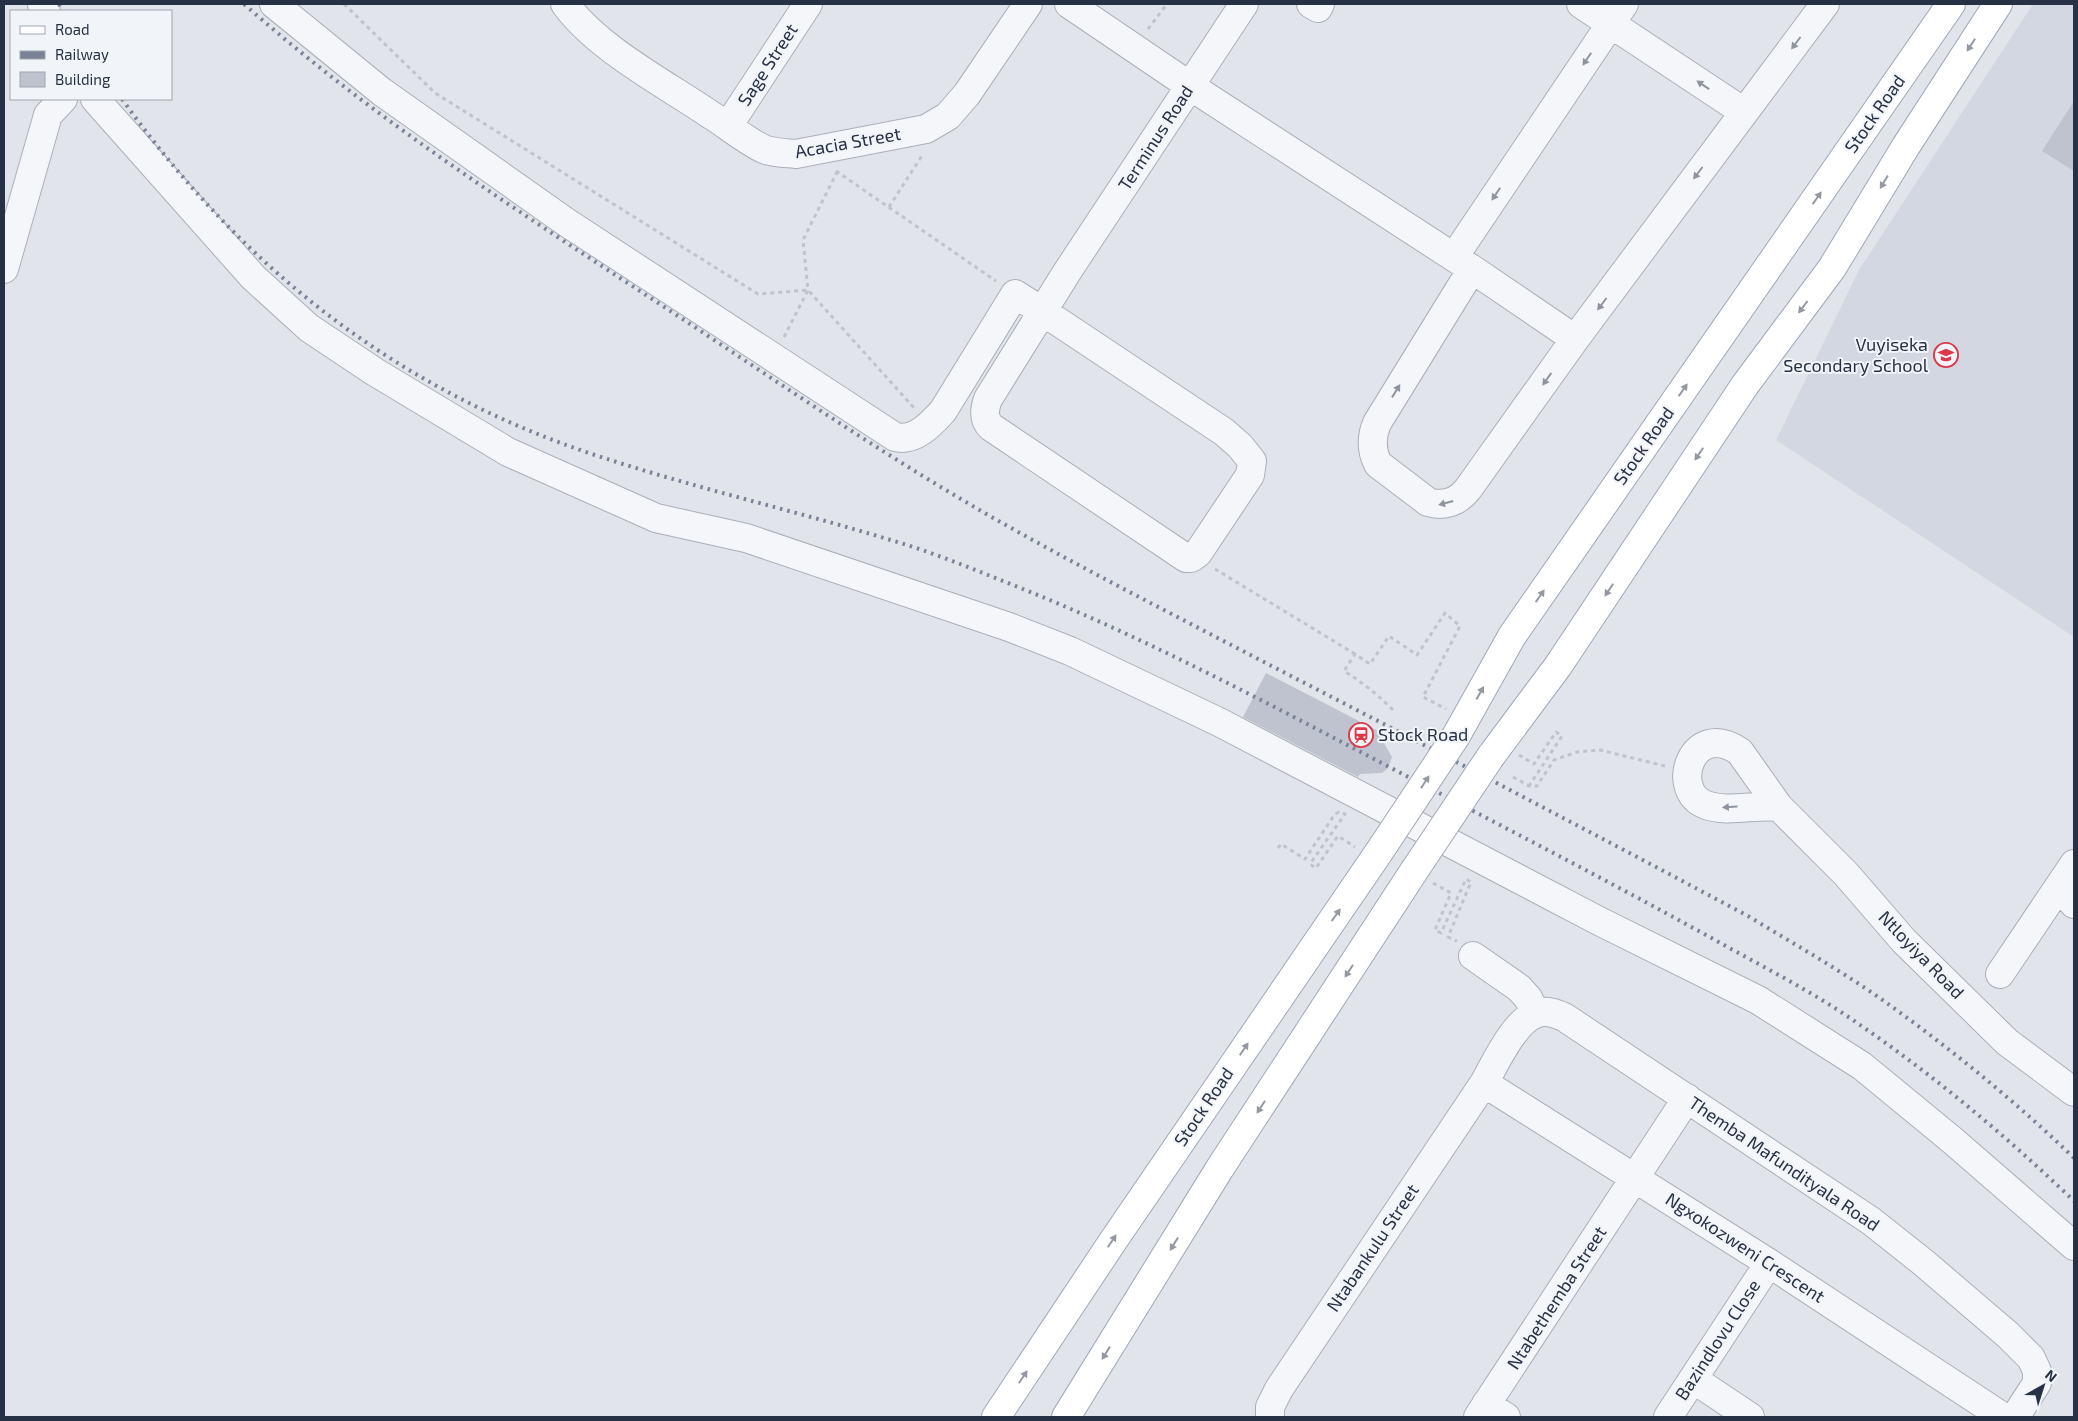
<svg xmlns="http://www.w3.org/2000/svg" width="2078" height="1421" font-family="'Exo 2',sans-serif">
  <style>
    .built { fill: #d2d7e1 }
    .building { fill: #bec3cf }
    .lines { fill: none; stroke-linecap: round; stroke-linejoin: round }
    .minor-casing { stroke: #a9afb9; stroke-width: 30 }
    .major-casing { stroke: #9fa8b9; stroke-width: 30 }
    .path { stroke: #bfc3ca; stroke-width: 3; stroke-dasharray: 4 4; stroke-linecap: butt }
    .minor { stroke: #f5f6f9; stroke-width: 28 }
    .major { stroke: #fff; stroke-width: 28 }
    .rail { stroke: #798297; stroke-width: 4; stroke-dasharray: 2.5 5; stroke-linecap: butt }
    .major-bridge-casing { stroke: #9fa8b9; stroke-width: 30; stroke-linecap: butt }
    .major-bridge { stroke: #fff; stroke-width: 28 }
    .oneway { fill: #8e949f }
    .oneway2 { fill: #9398a2 }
    .labels { text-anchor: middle; stroke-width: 4; stroke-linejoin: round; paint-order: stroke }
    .street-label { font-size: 18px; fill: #273145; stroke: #f1f4f8 }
    .poi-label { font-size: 18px; fill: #273145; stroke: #f1f4f8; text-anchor: end }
  </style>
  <rect width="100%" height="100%" fill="#e1e5eb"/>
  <!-- built -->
  <path class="built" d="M 2033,4 L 2074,4 L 2074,637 L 1776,440 L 1859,270 Z"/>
  <!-- building -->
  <path class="building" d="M 2074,101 L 2074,171 L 2042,151 Z
    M 1266,673 L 1384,734 L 1381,738 L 1392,757 L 1388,768 L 1382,773 L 1360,774 L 1358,777 L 1243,717 Z"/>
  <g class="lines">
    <defs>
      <path id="minor" d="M 42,4 L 46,11
        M 274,4 L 382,92 L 566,222 L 895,437 C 915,442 931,424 943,411 L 1015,294 L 1042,311 L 1224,432 L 1240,446 L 1252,461 L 1250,475 L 1198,553 L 1191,558 L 1186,558 L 991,427 C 983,419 984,410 988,399 L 1067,272 L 1244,4
        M 565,4 C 598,49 664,83 711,115 C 726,124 750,144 766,150 C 776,153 786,153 796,154 L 926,129 L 948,116 L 967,94 L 1028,4
        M 1069,4 L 1190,86 L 1472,269 L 1575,339
        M 1311,4 L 1318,8 L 1320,4
        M 1581,4 L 1744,112
        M 95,99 L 253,277 L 309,328 L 375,372 L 508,452 L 656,518 L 746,538 L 1009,627 L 1070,651 L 1219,722 L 1599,921 L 1758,1000 L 1862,1066 L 1952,1140 L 2074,1246
        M 728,126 L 808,4
        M 1454,257 L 1624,4
        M 4,269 L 48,115 L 63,99
        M 1472,269 L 1377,423 C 1371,437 1371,450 1378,464 L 1428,502 C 1444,507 1458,502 1468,489 L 1575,339 L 1825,4
        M 1779,807 C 1755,804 1728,813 1706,805 C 1668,791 1692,718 1740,752 L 1779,807 L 1846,874 L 1904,941 L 2007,1042 L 2074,1092
        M 2059,887 L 2074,904
        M 1473,956 L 1519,988 L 1528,998 L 1536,1013
        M 2000,974 L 2074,864
        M 1484,1083 L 1769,1263 L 2003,1417
        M 1693,1379 L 1750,1417
        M 1486,1404 L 1506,1417
        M 1270,1417 L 1270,1407 L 1279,1389 L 1484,1083 C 1495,1064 1515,1019 1538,1013 C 1547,1010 1555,1013 1564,1017 L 1871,1221 L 1924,1263 L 2008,1335 L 2031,1358 L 2037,1371 L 2037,1383 L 2015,1417
        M 1478,1417 L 1687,1098
        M 1668,1417 L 1769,1263"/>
      <path id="major" d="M 1456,736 L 1512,636 L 1951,4
        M 1491,756 L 1558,666 L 1745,385 L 1832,268 L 1906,146 L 1998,4
        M 996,1417 L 1113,1241 L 1379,852
        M 1066,1417 L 1220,1168 L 1414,871"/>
    </defs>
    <!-- minor casing -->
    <use href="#minor" class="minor-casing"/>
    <!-- major casing -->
    <use href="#major" class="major-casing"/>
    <!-- path -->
    <path class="path" d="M 344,4 L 435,93 L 758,294 L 808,290 L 915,409
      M 1148,29 L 1167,4
      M 836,171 L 996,281
      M 889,207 L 923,154
      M 784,337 L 808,290 L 803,240 L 837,172
      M 1215,569 L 1355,654
      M 1393,710 C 1378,695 1362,682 1344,671 L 1355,654 L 1370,664 L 1389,636 L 1417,655 L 1445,613 L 1460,626 L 1423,697 L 1446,709
      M 1519,755 L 1534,764 L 1556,732 L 1562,736 L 1529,786
      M 1513,777 L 1529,786 L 1537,786 L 1554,760 L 1577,752 L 1600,750 L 1665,766
      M 1278,848 L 1281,844 L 1305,859 L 1335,814 L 1339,812 L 1345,814 L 1310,864 L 1316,868 L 1338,836 L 1355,847
      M 1433,883 L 1451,893 L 1435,930 L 1441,933 L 1466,879 L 1471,882 L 1448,937 L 1457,941"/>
    <!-- minor -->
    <use href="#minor" class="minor"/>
    <!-- major -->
    <use href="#major" class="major"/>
    <!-- rail -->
    <path class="rail" d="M 59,4 L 63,11
      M 244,4 C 368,114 507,204 646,295 C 764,372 880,454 1004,524 C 1089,572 1176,616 1262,661 C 1425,745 1587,830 1748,916 C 1794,944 1840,970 1884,1001 C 1951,1049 2015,1101 2074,1158
      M 122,99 C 243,269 399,391 598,456 C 695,488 796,511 894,541 C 938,554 980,572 1023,589 C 1167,647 1304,723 1443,795 C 1534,843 1625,890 1715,940 C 1758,964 1803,987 1844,1014 C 1926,1069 2002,1132 2074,1201"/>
    <defs>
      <path id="major-bridge" d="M 1379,852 L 1456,736
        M 1414,871 L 1491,756"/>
    </defs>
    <!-- major-bridge casing -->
    <use href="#major-bridge" class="major-bridge-casing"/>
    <!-- major-bridge -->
    <use href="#major-bridge" class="major-bridge"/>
  </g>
  <!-- one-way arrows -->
  <defs><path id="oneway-solid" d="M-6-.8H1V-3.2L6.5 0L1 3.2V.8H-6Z" transform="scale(1.25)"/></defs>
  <g class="oneway">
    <use href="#oneway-solid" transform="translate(1796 43) rotate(127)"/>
    <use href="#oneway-solid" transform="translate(1587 59) rotate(124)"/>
    <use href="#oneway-solid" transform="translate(1703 85) rotate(-146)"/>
    <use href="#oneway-solid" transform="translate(1698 173) rotate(127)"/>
    <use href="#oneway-solid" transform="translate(1496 194) rotate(124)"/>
    <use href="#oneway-solid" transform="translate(1602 304) rotate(127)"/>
    <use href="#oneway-solid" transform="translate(1547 379) rotate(125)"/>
    <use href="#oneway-solid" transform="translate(1396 391) rotate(-58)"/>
    <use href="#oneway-solid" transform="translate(1446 503) rotate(165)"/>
    <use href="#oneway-solid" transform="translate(1730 807) rotate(176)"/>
  </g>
  <g class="oneway2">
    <use href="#oneway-solid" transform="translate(1971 45) rotate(123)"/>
    <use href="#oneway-solid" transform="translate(1884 182) rotate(121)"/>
    <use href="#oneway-solid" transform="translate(1817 198) rotate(-55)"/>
    <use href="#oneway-solid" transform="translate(1803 307) rotate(127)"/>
    <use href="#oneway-solid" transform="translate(1683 390) rotate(-55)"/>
    <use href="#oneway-solid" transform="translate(1699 454) rotate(124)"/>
    <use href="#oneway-solid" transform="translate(1609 590) rotate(124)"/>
    <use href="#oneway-solid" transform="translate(1540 596) rotate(-55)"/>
    <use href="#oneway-solid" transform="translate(1480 693) rotate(-61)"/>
    <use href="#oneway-solid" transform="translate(1425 782) rotate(-57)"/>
    <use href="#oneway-solid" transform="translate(1336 915) rotate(-55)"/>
    <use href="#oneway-solid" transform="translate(1349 971) rotate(123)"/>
    <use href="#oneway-solid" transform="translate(1244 1049) rotate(-56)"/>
    <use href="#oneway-solid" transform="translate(1261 1107) rotate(123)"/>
    <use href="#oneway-solid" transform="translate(1112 1241) rotate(-56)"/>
    <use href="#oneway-solid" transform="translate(1174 1244) rotate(122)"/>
    <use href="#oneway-solid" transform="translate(1106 1353) rotate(122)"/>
    <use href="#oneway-solid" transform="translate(1023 1377) rotate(-56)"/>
  </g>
  <!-- icons -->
  <defs>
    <symbol id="school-ring" viewBox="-11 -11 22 22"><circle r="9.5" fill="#f1f4f8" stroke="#de3949" stroke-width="1.5"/><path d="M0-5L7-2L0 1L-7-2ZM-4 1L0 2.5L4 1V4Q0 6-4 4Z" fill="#de3949"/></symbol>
    <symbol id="station-ring" viewBox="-11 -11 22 22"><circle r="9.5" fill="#f1f4f8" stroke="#de3949" stroke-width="1.5"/><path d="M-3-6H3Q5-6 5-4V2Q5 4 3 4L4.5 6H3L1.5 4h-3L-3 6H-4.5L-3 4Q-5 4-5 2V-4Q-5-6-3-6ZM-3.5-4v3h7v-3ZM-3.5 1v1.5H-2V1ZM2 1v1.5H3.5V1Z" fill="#de3949"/></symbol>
  </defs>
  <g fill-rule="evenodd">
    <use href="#school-ring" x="1932" y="341" width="28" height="28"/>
    <use href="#station-ring" x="1347" y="721" width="28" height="28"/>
  </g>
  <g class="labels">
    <!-- street labels -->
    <g class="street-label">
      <text transform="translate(768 65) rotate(-57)" y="6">Sage Street</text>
      <text transform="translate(1875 114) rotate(-55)" y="6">Stock Road</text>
      <text transform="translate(1156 138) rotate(-57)" y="6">Terminus Road</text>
      <text transform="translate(848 143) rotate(-10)" y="6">Acacia Street</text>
      <text transform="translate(1644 446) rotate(-55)" y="6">Stock Road</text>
      <text transform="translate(1921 955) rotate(46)" y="6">Ntloyiya Road</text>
      <text transform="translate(1204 1107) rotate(-56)" y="6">Stock Road</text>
      <text transform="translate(1784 1164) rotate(34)" y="6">Themba Mafundityala Road</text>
      <text transform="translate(1373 1248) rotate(-56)" y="6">Ntabankulu Street</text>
      <text transform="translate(1745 1248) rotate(33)" y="6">Ngxokozweni Crescent</text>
      <text transform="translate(1557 1298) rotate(-57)" y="6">Ntabethemba Street</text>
      <text transform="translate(1718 1340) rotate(-57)" y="6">Bazindlovu Close</text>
    </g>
    <!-- poi labels -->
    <g class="poi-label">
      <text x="1928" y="351">Vuyiseka<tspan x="1928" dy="21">Secondary School</tspan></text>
      <text x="1378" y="741" text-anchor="start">Stock Road</text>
    </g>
  </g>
  <!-- border -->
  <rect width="2078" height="1421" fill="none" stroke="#273145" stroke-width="10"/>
  <!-- legend -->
  <rect x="10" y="10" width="162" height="90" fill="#f1f4f8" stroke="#a0a6b0"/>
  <rect x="20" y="26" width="25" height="8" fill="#ffffff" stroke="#a0a6b0"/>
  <text x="55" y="35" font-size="15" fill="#273145">Road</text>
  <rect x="20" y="51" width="25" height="8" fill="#798297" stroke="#a0a6b0"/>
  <text x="55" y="60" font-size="15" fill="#273145">Railway</text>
  <rect x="20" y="72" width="25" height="15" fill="#bec3cf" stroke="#a0a6b0"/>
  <text x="55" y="85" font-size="15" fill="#273145">Building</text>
  <!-- north arrow -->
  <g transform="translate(2043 1386) rotate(39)" stroke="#f1f4f8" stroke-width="4" paint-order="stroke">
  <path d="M0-4L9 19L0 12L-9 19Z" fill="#273145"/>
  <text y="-8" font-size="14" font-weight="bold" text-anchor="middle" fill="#273145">N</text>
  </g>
</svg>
